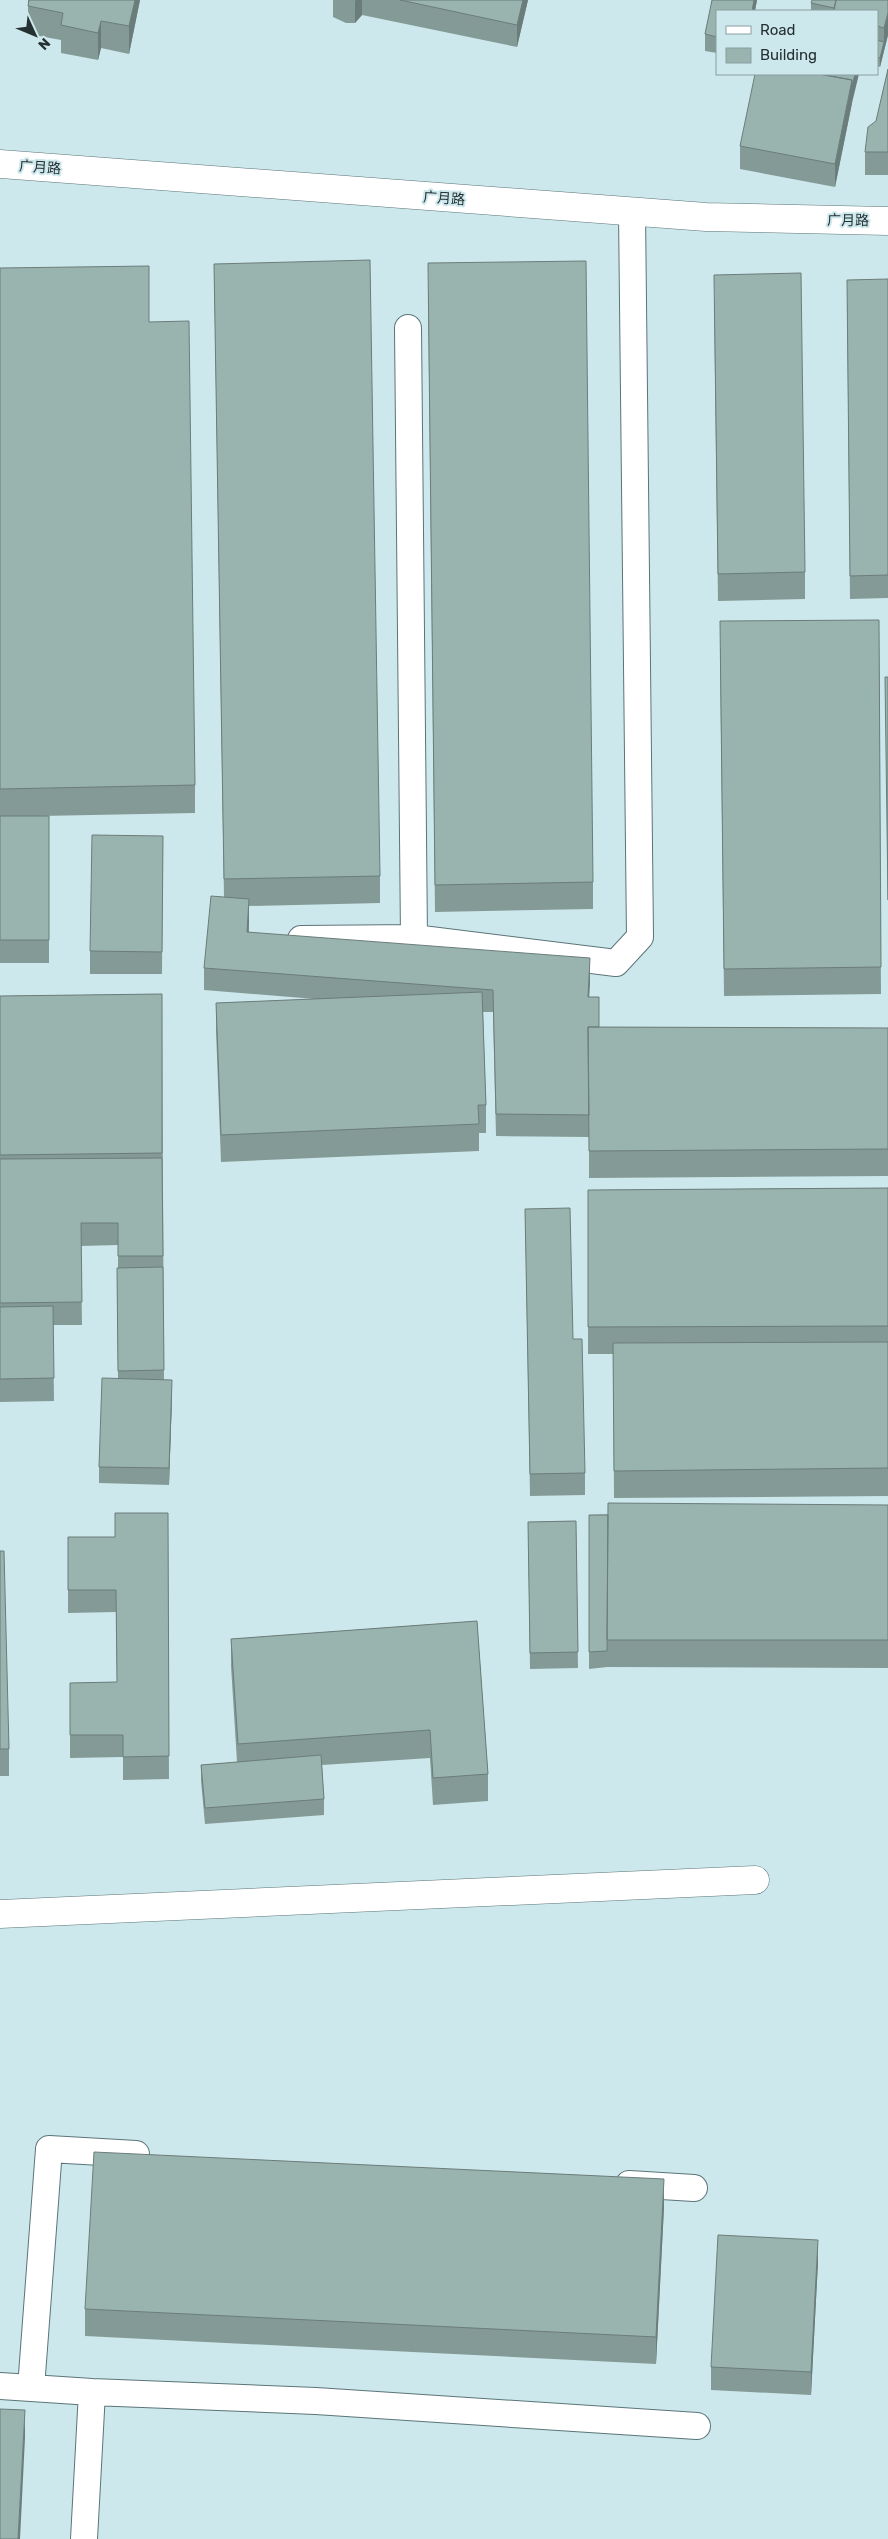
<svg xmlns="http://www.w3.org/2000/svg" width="888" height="2539" font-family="Rubik,'Noto Sans SC',sans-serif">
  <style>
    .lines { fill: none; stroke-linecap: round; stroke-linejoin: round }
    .service-casing { stroke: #5b7478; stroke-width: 28 }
    .minor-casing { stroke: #5b7478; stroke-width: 29 }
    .service { stroke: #fff; stroke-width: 26 }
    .minor { stroke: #fff; stroke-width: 28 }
    .wall { fill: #849a96 }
    .shaded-wall { fill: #6b7d7a }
    .building { fill: #99b3af; stroke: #6b7d7a }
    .labels { text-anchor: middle; stroke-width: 4; stroke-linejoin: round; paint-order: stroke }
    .street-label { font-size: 14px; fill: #253032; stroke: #cde8ed }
  </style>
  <rect width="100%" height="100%" fill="#cde8ed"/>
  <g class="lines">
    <defs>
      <path id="service" d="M 408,328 L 414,938
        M 301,939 L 414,938 L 616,963 L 640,937 L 632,212
        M 629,2184 L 694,2188
        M 0,2386 L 92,2392 L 316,2401 L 697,2426
        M 31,2388 L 49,2149 L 136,2154
        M 84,2539 L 92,2392"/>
      <path id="minor" d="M 0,164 L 706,217 L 888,221
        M 0,1914 L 755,1880"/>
    </defs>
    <!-- service casing -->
    <use href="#service" class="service-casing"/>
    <!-- minor casing -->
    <use href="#minor" class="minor-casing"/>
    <!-- service -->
    <use href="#service" class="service"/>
    <!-- minor -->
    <use href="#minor" class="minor"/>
  </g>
  <!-- wall -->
  <path class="wall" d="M 28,0 L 140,0 L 129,54 L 101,48 L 98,60 L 61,53 L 61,40 L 28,34 Z
    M 333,0 L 528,0 L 517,47 L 362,15 L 355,23 L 346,23 L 333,17 Z
    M 712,0 L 757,0 L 755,11 L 717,11 L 717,53 L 705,51 L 705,34 Z
    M 888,0 L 888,35 L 880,67 L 877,66 L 877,11 L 811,11 L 811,3 Z
    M 888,69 L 888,175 L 865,175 L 865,152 L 876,121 Z
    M 852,103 L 835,187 L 740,169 L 740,146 Z
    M 214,264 L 380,876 L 380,903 L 249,906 L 249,932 L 590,980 L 589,997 L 599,1027 L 888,1028 L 888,1176 L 589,1178 L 589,1103 L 589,1137 L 496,1136 L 493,1012 L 483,1012 L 486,1105 L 486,1133 L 479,1133 L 479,1151 L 221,1162 L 216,1031 L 216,1003 L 315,999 L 204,990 L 204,968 L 224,897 Z
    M 0,268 L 149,322 L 195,785 L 195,813 L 40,816 L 49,816 L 49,963 L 0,963 Z
    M 888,279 L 888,598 L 850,599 L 847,303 Z
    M 428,290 L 593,882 L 593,909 L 435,912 Z
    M 714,302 L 805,572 L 805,599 L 718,601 Z
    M 879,620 L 881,994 L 724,996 L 720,648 Z
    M 163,836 L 162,974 L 90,974 L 90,951 Z
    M 162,994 L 164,1380 L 172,1396 L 169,1485 L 99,1483 L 99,1467 L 118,1378 L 117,1284 L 118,1268 L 118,1245 L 81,1246 L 82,1325 L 53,1325 L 54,1401 L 0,1402 L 0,996 Z
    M 888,1188 L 888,1496 L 614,1498 L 613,1354 L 588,1354 L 588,1190 Z
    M 525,1209 L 573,1339 L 585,1473 L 585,1495 L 530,1496 Z
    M 888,1505 L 888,1668 L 607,1667 L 589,1669 L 589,1515 Z
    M 168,1513 L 169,1779 L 123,1780 L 123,1757 L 70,1758 L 70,1683 L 117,1682 L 116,1612 L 68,1613 L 68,1537 L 115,1537 Z
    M 576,1521 L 578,1668 L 530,1669 L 528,1522 Z
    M 0,1551 L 9,1749 L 9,1776 L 0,1776 Z
    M 477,1621 L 488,1774 L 488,1801 L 433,1805 L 430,1758 L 322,1765 L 324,1799 L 324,1815 L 205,1824 L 201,1781 L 201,1765 L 237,1762 L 231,1666 L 231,1639 Z
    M 664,2207 L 656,2364 L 85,2336 L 85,2309 Z
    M 818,2262 L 811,2395 L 711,2390 L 711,2367 Z"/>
  <!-- shaded-wall -->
  <path class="shaded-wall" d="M 135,0 L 140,0 L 129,54 L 129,26 Z
    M 356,0 L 362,0 L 362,15 L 355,23 L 355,1 Z
    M 523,0 L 528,0 L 517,47 L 517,25 Z
    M 754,0 L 757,0 L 755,11 L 752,11 Z
    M 888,13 L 888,35 L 880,67 L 880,58 L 884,42 L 884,28 Z
    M 101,21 L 101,48 L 98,60 L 98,33 Z
    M 855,74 L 859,74 L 852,103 L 835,187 L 835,164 L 852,80 Z
    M 249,899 L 249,922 L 247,954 L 247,932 Z
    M 590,958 L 590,980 L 588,1020 L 588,997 Z
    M 172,1380 L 172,1396 L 169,1485 L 169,1468 Z
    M 664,2179 L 664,2207 L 656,2364 L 656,2337 Z
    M 818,2240 L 818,2262 L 811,2395 L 811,2372 Z
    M 25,2410 L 25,2438 L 20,2539 L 18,2539 Z"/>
  <!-- building -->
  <path class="building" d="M 29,0 L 135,0 L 129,26 L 101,21 L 98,33 L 61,25 L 63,13 L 28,6 Z
    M 400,0 L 523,0 L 517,25 Z
    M 712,0 L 754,0 L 752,11 L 717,11 L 717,37 L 705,34 Z
    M 812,0 L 836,0 L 834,8 L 811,3 Z
    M 836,0 L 888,0 L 888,13 L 884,28 L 877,26 L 877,11 L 834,11 Z
    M 877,40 L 884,42 L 880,58 L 877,57 Z
    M 888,69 L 888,152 L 865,152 L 868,127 L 876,121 Z
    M 755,74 L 819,74 L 852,80 L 835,164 L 740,146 Z
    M 819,74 L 855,74 L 852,87 L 852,80 Z
    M 370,260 L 380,876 L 224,879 L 214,264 Z
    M 586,261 L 593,882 L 435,885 L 428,263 Z
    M 149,266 L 149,322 L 189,321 L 195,785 L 0,789 L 0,268 Z
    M 801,273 L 805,572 L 718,574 L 714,275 Z
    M 888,279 L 888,575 L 850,576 L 847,280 Z
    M 879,620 L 881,967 L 724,969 L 720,621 Z
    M 885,677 L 888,677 L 888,900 Z
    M 0,816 L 49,816 L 49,940 L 0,940 Z
    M 92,835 L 163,836 L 162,952 L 90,951 Z
    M 211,896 L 249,899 L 247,932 L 590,958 L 588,997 L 599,997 L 599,1027 L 588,1027 L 589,1115 L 496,1114 L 493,990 L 204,968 Z
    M 482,992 L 486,1105 L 478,1105 L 479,1124 L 221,1135 L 216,1003 Z
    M 162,994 L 162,1153 L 0,1155 L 0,996 Z
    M 588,1027 L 888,1028 L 888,1149 L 589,1151 Z
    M 162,1158 L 163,1256 L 118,1256 L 118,1223 L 81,1223 L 82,1302 L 0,1303 L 0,1159 Z
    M 888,1188 L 888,1326 L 588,1327 L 588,1190 Z
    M 570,1208 L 573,1339 L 582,1339 L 585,1473 L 530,1474 L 525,1209 Z
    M 163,1267 L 164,1370 L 118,1371 L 117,1268 Z
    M 53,1306 L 54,1378 L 0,1379 L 0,1307 Z
    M 888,1342 L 888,1468 L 614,1471 L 613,1343 Z
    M 102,1378 L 172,1380 L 169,1468 L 99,1467 Z
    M 608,1503 L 888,1505 L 888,1640 L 607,1640 Z
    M 115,1513 L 168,1513 L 169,1756 L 123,1757 L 123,1735 L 70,1735 L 70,1683 L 117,1682 L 116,1590 L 68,1590 L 68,1537 L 115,1537 Z
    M 589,1515 L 608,1515 L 607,1651 L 589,1652 Z
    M 576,1521 L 578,1652 L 530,1653 L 528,1522 Z
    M 0,1551 L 4,1551 L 9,1749 L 0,1749 Z
    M 477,1621 L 488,1774 L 433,1778 L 430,1730 L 238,1744 L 231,1639 Z
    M 321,1755 L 324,1799 L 205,1808 L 201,1765 Z
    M 94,2152 L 664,2179 L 656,2337 L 85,2309 Z
    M 718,2235 L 818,2240 L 811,2372 L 711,2367 Z
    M 0,2409 L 25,2410 L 18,2539 L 0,2539 Z"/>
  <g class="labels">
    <!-- street labels -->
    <g class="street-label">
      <text transform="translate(40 167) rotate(4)" y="5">广月路</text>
      <text transform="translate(444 198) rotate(4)" y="5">广月路</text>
      <text transform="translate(848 220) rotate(1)" y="5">广月路</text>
    </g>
  </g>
  <!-- legend -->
  <rect x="716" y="10" width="162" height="65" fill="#cde8ed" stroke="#8a9ea2"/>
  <rect x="726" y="26" width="25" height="8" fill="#ffffff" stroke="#8a9ea2"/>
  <text x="760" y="35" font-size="15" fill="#253032">Road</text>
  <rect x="726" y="48" width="25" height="15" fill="#99b3af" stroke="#8a9ea2"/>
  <text x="760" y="60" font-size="15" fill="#253032">Building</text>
  <!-- north arrow -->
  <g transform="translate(35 35) rotate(134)" stroke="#cde8ed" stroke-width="4" paint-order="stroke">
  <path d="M0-4L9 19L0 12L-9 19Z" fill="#253032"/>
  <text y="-8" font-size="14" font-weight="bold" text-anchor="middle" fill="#253032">N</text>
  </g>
</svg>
